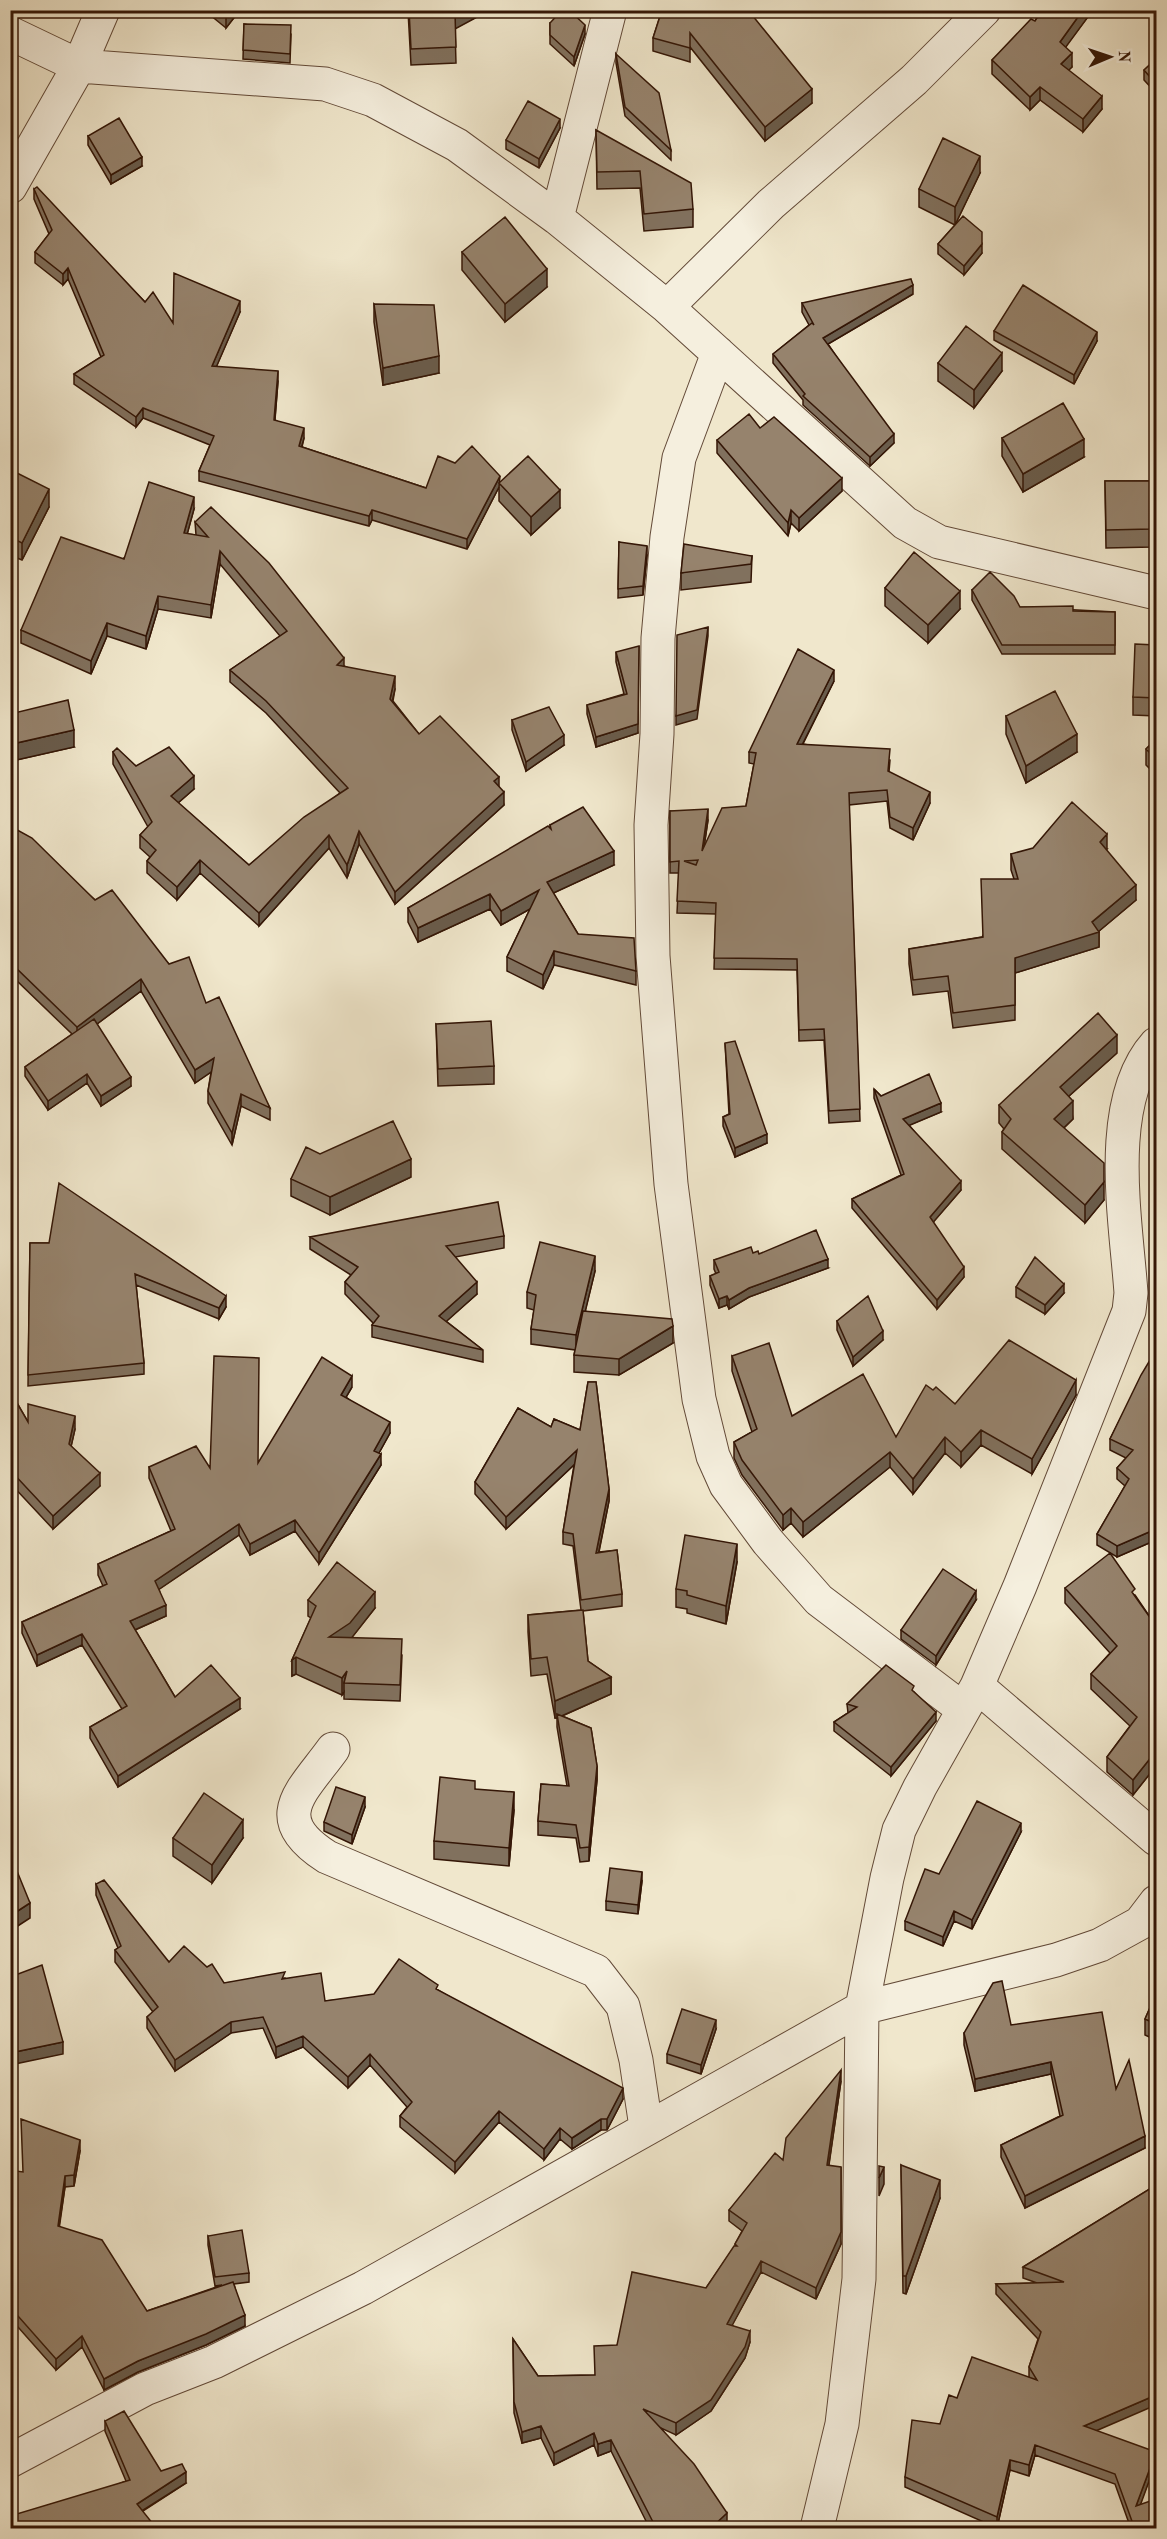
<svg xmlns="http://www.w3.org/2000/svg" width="1167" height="2539" font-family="'Old Standard TT',serif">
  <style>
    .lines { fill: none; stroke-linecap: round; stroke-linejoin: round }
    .street-casing { stroke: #634a38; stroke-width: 35 }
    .street { stroke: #f5efde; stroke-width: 33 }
    .wall { fill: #81715e; stroke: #341606; stroke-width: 1.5 }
    .shaded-wall { fill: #695c4c; stroke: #341606; stroke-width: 1.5 }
    .building { fill: #96836d; stroke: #341606; stroke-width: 1.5; fill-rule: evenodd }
  </style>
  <rect width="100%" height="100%" fill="#f0e7cc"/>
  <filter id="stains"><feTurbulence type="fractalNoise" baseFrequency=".00333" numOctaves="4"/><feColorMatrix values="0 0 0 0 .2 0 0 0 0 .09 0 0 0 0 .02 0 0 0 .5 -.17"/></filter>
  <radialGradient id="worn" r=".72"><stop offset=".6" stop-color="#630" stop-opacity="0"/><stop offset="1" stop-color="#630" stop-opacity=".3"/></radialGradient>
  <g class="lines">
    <defs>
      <path id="street" d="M 10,33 L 79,66 L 325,84 L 373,100 L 457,145 L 557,218 L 667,307 L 905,523 L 939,542 L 1156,593
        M 10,187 L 79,66 L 103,10
        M 557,218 L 610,10
        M 667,307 L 771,204 L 914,80 L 984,10
        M 718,353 L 679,458 L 667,537 L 658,638 L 657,734 L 651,825 L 653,956 L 671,1184 L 699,1399 L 713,1456 L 726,1485 L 768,1542 L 819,1600 L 963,1709
        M 977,1686 L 1156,1839
        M 333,1749 C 302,1792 266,1818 327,1857 L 596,1971 L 623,2006 L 636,2060 L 646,2127
        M 10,2461 L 145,2389 L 214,2362 L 363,2288 L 862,2008 L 1056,1960 L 1100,1945 L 1140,1923 L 1156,1902
        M 817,2528 L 842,2424 L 859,2279 L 862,2008 L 887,1878 L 899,1830 L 920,1787 L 977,1686 L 1020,1586 L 1129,1311 L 1131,1293 C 1126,1220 1104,1102 1156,1044"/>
    </defs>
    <!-- street casing -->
    <use href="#street" class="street-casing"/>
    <!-- street -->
    <use href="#street" class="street"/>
  </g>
  <!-- wall -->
  <path class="wall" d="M 204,10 L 240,10 L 226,28 Z
    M 397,10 L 490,10 L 455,28 L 456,63 L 411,65 L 408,11 L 398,14 Z
    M 662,10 L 812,103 L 765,141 L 690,47 L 690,62 L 653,51 L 653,38 Z
    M 1042,10 L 1093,10 L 1065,47 L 1072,67 L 1068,70 L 1102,109 L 1083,132 L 1040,100 L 1030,110 L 992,74 L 992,60 L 1035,21 Z
    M 550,23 L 585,34 L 574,66 L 550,44 Z
    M 244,24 L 291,34 L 290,63 L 243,59 Z
    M 616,54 L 671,150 L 671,160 L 625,116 L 616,63 Z
    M 1156,59 L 1156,93 L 1144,80 L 1144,70 Z
    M 560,128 L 539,168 L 506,149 L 506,140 Z
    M 596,130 L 693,209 L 693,227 L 644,231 L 640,188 L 597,189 Z
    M 88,136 L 142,166 L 111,184 L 88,145 Z
    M 980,173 L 955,225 L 982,253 L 964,275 L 938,254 L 938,244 L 955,225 L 919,207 L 919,189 Z
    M 34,189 L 145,302 L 173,323 L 240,312 L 216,367 L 278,381 L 275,420 L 304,438 L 302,447 L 426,488 L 500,482 L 560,508 L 531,535 L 499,501 L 499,487 L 467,549 L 372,520 L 369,526 L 199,481 L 199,471 L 210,445 L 143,418 L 136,427 L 74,384 L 74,374 L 101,357 L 68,279 L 63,285 L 35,263 L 35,252 L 49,234 L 34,199 Z
    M 462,252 L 547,287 L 505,322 L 462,270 Z
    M 913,294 L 828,344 L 894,443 L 870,466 L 803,405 L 803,400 L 773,363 L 773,354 L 809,325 L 802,312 L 802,303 Z
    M 374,304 L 439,373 L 383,385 L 374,322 Z
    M 994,331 L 1097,341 L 1074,384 L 994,340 Z
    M 938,363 L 1002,371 L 974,408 L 938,381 Z
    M 760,428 L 842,491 L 799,531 L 791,523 L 788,536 L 717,453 L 717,440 Z
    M 1002,438 L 1084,457 L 1023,492 L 1002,456 Z
    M 10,480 L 49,507 L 22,560 L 10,555 Z
    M 1105,481 L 1151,481 L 1152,547 L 1106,548 Z
    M 194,509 L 187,534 L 196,535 L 195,522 L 344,666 L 395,689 L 393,701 L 419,734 L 499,787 L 504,805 L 395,904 L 359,844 L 347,878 L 329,848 L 259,926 L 200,873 L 177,900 L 147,873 L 147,861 L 150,857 L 140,848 L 140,835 L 148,827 L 113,764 L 113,752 L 136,766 L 194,789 L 178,803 L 249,865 L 340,793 L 266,713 L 230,682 L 230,670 L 280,636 L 220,564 L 211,618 L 158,609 L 146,649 L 107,636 L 91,674 L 21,643 L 21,630 Z
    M 619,542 L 647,555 L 643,595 L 618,598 Z
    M 752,556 L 751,582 L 681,590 L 681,573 Z
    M 885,588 L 960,609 L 928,643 L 885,606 Z
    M 972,590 L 1020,607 L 1115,612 L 1115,654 L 1002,654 L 972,600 Z
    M 1156,645 L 1156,716 L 1133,715 L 1133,697 Z
    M 616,652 L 638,733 L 596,747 L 587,714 L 587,705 L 624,694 L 616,662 Z
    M 834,681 L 803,744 L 890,760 L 889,772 L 930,803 L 913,840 L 890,828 L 887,801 L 849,805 L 860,1121 L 829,1123 L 824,1040 L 799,1041 L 797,970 L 714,969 L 716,914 L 677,913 L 679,873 L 670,873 L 670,811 L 708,820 L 704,846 L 746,806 L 754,764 L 749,763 L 749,752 Z
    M 10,714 L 74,747 L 12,761 L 10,756 Z
    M 1006,716 L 1077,752 L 1026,783 L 1006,734 Z
    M 512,720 L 564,745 L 526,771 L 512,730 Z
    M 1156,739 L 1156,775 L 1146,765 L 1146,749 Z
    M 550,825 L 614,865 L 553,893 L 578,934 L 636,971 L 636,985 L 554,965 L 543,989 L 507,971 L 507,957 L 530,909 L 501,925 L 490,909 L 418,942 L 408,922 L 408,908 L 550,828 Z
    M 10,826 L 169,964 L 206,1003 L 270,1108 L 270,1120 L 241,1106 L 232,1145 L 208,1103 L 208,1091 L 211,1072 L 195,1083 L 141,991 L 97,1024 L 131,1086 L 101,1106 L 87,1083 L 48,1110 L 25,1076 L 25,1067 L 72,1034 L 17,981 L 11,989 L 10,988 Z
    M 1107,849 L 1106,850 L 1136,900 L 1099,931 L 1099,947 L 1015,973 L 1015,1020 L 953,1028 L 948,991 L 913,995 L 909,964 L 909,949 L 982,937 L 1014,879 L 1011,870 L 1011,854 Z
    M 436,1024 L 494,1066 L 494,1084 L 438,1086 Z
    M 725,1043 L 767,1143 L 735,1157 L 723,1126 L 723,1117 L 729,1114 Z
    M 1117,1053 L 1069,1096 L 1073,1119 L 1064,1128 L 1104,1200 L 1085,1223 L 1002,1149 L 1002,1132 L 1004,1129 L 999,1123 L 999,1105 Z
    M 874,1089 L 881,1096 L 941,1112 L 909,1125 L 961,1190 L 933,1222 L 964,1277 L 937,1309 L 852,1208 L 852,1199 L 901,1175 L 874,1098 Z
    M 411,1177 L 330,1215 L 291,1196 L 291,1179 Z
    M 504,1236 L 504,1248 L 455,1257 L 477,1294 L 446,1321 L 483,1350 L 483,1362 L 372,1337 L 372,1325 L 373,1323 L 345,1294 L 345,1282 L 351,1275 L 310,1249 L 310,1237 Z
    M 30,1243 L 49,1243 L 226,1307 L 219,1319 L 136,1285 L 144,1363 L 144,1374 L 28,1386 Z
    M 753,1253 L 759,1254 L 828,1268 L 749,1297 L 729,1309 L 727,1305 L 719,1308 L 710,1285 L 710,1276 L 716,1274 L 714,1269 L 714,1260 Z
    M 595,1271 L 585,1311 L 673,1343 L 619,1375 L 574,1372 L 574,1355 L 575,1350 L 531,1344 L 531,1329 L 534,1310 L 527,1308 L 527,1292 Z
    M 1016,1287 L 1064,1293 L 1045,1314 L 1016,1297 Z
    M 837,1321 L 883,1340 L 853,1366 L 837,1330 Z
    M 1156,1350 L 1156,1540 L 1117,1557 L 1097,1545 L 1097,1534 L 1125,1486 L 1117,1479 L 1117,1468 L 1126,1458 L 1110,1450 L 1110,1439 Z
    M 732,1356 L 792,1416 L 896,1437 L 933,1390 L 955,1404 L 1076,1395 L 1032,1474 L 981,1445 L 961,1467 L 945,1453 L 913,1494 L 890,1467 L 803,1537 L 791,1523 L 783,1530 L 742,1475 L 734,1458 L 734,1442 L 752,1432 L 732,1371 Z
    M 588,1382 L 596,1382 L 609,1489 L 609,1501 L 599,1552 L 617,1550 L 622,1594 L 622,1606 L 583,1611 L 588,1661 L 611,1677 L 611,1694 L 562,1716 L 591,1728 L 597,1766 L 597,1780 L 589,1861 L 580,1862 L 576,1838 L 538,1835 L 538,1821 L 541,1784 L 567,1786 L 557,1727 L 557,1718 L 555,1718 L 547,1674 L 531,1676 L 528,1632 L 528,1615 L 581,1610 L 573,1546 L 563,1544 L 563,1532 L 574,1465 L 506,1529 L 475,1494 L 475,1482 L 518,1408 L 551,1427 L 554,1419 L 580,1430 Z
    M 352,1387 L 346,1397 L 390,1433 L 379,1453 L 381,1465 L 319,1564 L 295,1531 L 250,1555 L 239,1535 L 159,1589 L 166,1616 L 135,1630 L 175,1697 L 240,1709 L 118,1787 L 90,1738 L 90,1727 L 122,1709 L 82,1645 L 37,1666 L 22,1633 L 22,1622 L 103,1586 L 98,1575 L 98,1564 L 171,1531 L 149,1478 L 149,1467 L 210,1468 L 258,1462 Z
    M 10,1391 L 28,1422 L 75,1429 L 71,1446 L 100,1486 L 53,1529 L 10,1483 Z
    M 737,1562 L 726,1624 L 687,1613 L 687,1609 L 676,1607 L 676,1589 Z
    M 1065,1588 L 1135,1595 L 1156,1626 L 1156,1773 L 1152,1771 L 1133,1795 L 1107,1772 L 1107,1757 L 1130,1726 L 1091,1689 L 1091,1674 L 1110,1653 L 1065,1603 Z
    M 308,1600 L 375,1608 L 352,1637 L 402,1655 L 400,1701 L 344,1699 L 344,1692 L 342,1695 L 296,1674 L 292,1676 L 292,1660 L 311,1618 L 308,1616 Z
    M 976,1600 L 936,1665 L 901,1639 L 901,1630 Z
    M 914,1692 L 936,1721 L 891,1776 L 834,1731 L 834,1722 L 848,1713 L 847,1704 Z
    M 475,1789 L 514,1810 L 509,1866 L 434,1859 L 434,1841 Z
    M 365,1807 L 352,1844 L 324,1831 L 324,1822 Z
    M 1021,1832 L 972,1929 L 954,1921 L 943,1946 L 905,1930 L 905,1921 L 939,1874 Z
    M 173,1838 L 243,1838 L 212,1883 L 173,1856 Z
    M 642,1881 L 638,1914 L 606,1910 L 606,1901 Z
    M 96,1884 L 169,1962 L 224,1983 L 285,1978 L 325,2001 L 438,1990 L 623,2099 L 607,2130 L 601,2130 L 572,2149 L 560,2139 L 544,2160 L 499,2122 L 455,2173 L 400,2127 L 400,2116 L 407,2107 L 370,2065 L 348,2088 L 303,2047 L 276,2058 L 263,2028 L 231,2033 L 175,2071 L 147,2028 L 147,2017 L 153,2012 L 115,1962 L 115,1950 L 118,1948 L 96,1895 Z
    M 1156,1994 L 1156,2040 L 1145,2035 L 1145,2019 Z
    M 1011,2025 L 1116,2089 L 1145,2148 L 1025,2208 L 1001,2157 L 1001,2145 L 1060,2116 L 1051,2074 L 975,2091 L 964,2045 L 964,2033 Z
    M 716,2029 L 701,2074 L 667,2063 L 667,2054 Z
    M 841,2081 L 829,2165 L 841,2244 L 816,2299 L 761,2272 L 732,2325 L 750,2342 L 745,2358 L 711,2411 L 676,2435 L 661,2428 L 727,2525 L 723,2529 L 647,2529 L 649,2527 L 611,2451 L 598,2456 L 594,2445 L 554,2465 L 541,2438 L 522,2443 L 514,2413 L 513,2339 L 538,2376 L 595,2375 L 617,2345 L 706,2288 L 735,2246 L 735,2244 L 742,2231 L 729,2221 L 729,2210 L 783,2160 Z
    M 80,2151 L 74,2186 L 65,2187 L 59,2226 L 147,2311 L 222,2285 L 215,2286 L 208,2245 L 208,2236 L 249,2273 L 249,2282 L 234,2284 L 245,2326 L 206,2345 L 138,2372 L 104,2390 L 82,2347 L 56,2370 L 10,2318 L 10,2211 L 22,2172 Z
    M 901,2165 L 940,2198 L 906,2294 L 903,2293 Z
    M 1156,2185 L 1097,2431 L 1156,2462 L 1140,2504 L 1156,2529 L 1130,2526 L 1115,2484 L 1035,2455 L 1029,2476 L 1010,2470 L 997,2528 L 905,2487 L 905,2477 L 957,2398 L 1029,2377 L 1029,2367 L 1038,2339 L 996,2294 L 996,2284 L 1037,2283 L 1023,2278 L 1023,2267 Z
    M 105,2421 L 161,2471 L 186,2483 L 143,2511 L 10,2529 L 126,2481 L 105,2431 Z"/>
  <!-- shaded-wall -->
  <path class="shaded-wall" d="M 226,10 L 240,10 L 226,28 Z
    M 398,10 L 408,10 L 408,11 L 398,14 Z
    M 459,10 L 490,10 L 455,29 L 455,13 Z
    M 1083,10 L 1093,10 L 1060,55 L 1060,42 Z
    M 585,25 L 585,34 L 574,66 L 574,57 Z
    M 1072,53 L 1072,67 L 1061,78 L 1061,64 Z
    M 1040,87 L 1040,100 L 1030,110 L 1030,97 Z
    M 812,89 L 812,103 L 765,141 L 765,127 Z
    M 1102,96 L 1102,109 L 1083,132 L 1083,119 Z
    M 560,119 L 560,128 L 539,168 L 539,159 Z
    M 980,156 L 980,173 L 955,225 L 955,207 Z
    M 142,157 L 142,166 L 111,184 L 111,175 Z
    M 982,244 L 982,253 L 964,275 L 964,266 Z
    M 68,268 L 68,279 L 63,285 L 63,274 Z
    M 547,269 L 547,287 L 505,322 L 505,304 Z
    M 913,285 L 913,294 L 823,347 L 823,338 Z
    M 240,301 L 240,312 L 212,377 L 212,366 Z
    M 1097,332 L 1097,341 L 1074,384 L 1074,375 Z
    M 1002,353 L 1002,371 L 974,408 L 974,390 Z
    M 439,356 L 439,373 L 383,385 L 383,368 Z
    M 278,371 L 278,381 L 274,430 L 274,420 Z
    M 143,408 L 143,418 L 136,427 L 136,417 Z
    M 304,428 L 304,438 L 299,456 L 299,446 Z
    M 894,434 L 894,443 L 870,466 L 870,457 Z
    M 1084,439 L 1084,457 L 1023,492 L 1023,474 Z
    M 500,476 L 499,487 L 467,549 L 467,539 Z
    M 842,478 L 842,491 L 799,531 L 799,518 Z
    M 49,489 L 49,507 L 22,560 L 22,543 Z
    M 560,490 L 560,508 L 531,535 L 531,517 Z
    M 194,497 L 194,509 L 184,546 L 184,533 Z
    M 372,510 L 372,520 L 369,526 L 369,516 Z
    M 791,510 L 791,523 L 788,536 L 788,523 Z
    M 647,546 L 647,555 L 643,595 L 643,586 Z
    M 220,551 L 220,564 L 211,618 L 211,605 Z
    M 960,591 L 960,609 L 928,643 L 928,625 Z
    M 158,596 L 158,609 L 146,649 L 146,636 Z
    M 107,623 L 107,636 L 91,674 L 91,661 Z
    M 708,627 L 708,636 L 697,719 L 676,725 L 676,716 Z
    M 639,646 L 638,733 L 596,747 L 596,737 L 638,724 Z
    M 344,658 L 344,671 L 337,665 Z
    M 834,670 L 834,681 L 797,755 L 797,744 Z
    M 395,676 L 395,689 L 390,711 L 390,699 Z
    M 74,730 L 74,747 L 12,761 L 12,744 Z
    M 1077,734 L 1077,752 L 1026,783 L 1026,766 Z
    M 564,735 L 564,745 L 526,771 L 526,762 Z
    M 194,776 L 194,789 L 171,809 L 171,796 Z
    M 499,777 L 499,790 L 494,781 Z
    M 504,792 L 504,805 L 395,904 L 395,892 Z
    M 930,792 L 930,803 L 913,840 L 913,828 Z
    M 708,809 L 708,820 L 702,862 L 702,851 Z
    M 359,831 L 359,844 L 347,878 L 347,865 Z
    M 1107,834 L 1107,849 L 1100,857 L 1100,842 Z
    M 329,835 L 329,848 L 259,926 L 259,913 Z
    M 614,851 L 614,865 L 547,896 L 547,882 Z
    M 200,860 L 200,873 L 177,900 L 177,887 Z
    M 1136,885 L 1136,900 L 1098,932 L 1099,932 L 1099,947 L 1015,973 L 1015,958 L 1092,922 Z
    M 539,890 L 539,904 L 501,925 L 501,911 Z
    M 490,894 L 490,909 L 418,942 L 418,928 Z
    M 554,951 L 554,965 L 543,989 L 543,975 Z
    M 17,969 L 17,981 L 11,989 L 11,977 Z
    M 141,979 L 141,991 L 77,1039 L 77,1027 Z
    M 1117,1035 L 1117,1053 L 1060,1104 L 1060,1087 Z
    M 214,1058 L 214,1070 L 195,1083 L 195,1070 Z
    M 87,1074 L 87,1083 L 48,1110 L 48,1101 Z
    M 131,1077 L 131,1086 L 101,1106 L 101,1096 Z
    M 241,1094 L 241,1106 L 232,1145 L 232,1133 Z
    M 1073,1101 L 1073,1119 L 1054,1137 L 1054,1119 Z
    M 941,1103 L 941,1112 L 903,1128 L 903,1119 Z
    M 767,1134 L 767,1143 L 735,1157 L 735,1148 Z
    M 411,1159 L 411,1177 L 330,1215 L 330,1197 Z
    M 961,1181 L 961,1190 L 930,1226 L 930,1217 Z
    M 1104,1182 L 1104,1200 L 1085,1223 L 1085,1205 Z
    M 595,1256 L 595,1271 L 576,1350 L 576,1335 Z
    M 828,1259 L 828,1268 L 749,1297 L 729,1309 L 729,1300 L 749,1288 Z
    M 964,1267 L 964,1277 L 937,1309 L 937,1300 Z
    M 477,1282 L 477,1294 L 439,1328 L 439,1316 Z
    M 1064,1284 L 1064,1293 L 1045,1314 L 1045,1305 Z
    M 226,1296 L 226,1307 L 219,1319 L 219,1308 Z
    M 727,1296 L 727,1305 L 719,1308 L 719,1299 Z
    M 673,1326 L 673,1343 L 619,1375 L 619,1359 Z
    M 883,1331 L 883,1340 L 853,1366 L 853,1357 Z
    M 352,1376 L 352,1387 L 341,1406 L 341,1395 Z
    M 1076,1380 L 1076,1395 L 1032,1474 L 1032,1459 Z
    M 75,1416 L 75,1429 L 69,1456 L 69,1444 Z
    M 390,1422 L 390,1433 L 374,1462 L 374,1451 Z
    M 981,1430 L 981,1445 L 961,1467 L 961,1452 Z
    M 945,1437 L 945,1453 L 913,1494 L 913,1479 Z
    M 577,1450 L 577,1462 L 506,1529 L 506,1517 Z
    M 890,1452 L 890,1467 L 803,1537 L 803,1522 Z
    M 381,1454 L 381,1465 L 319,1564 L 319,1553 Z
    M 100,1473 L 100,1486 L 53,1529 L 53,1516 Z
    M 609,1489 L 609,1501 L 596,1565 L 596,1553 Z
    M 791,1508 L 791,1523 L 783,1530 L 783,1515 Z
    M 295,1520 L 295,1531 L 250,1555 L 250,1544 Z
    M 239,1524 L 239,1535 L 155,1592 L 155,1581 Z
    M 1156,1529 L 1156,1540 L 1117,1557 L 1117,1546 Z
    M 737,1544 L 737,1562 L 726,1624 L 726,1606 Z
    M 976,1591 L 976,1600 L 936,1665 L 936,1656 Z
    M 375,1592 L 375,1608 L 350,1640 L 329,1637 Z
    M 166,1605 L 166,1616 L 130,1632 L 130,1621 Z
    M 82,1634 L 82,1645 L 37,1666 L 37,1655 Z
    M 296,1657 L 296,1674 L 292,1676 L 292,1660 Z
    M 347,1671 L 344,1683 L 344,1692 L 342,1695 L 342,1678 Z
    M 611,1677 L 611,1694 L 557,1718 L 557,1714 L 557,1718 L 555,1718 L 555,1701 Z
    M 240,1698 L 240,1709 L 118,1787 L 118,1776 Z
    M 936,1712 L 936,1721 L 891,1776 L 891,1767 Z
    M 1152,1756 L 1152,1771 L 1133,1795 L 1133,1780 Z
    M 597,1766 L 597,1780 L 589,1861 L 589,1847 Z
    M 514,1792 L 514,1810 L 509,1866 L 509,1848 Z
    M 365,1797 L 365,1807 L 352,1844 L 352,1835 Z
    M 243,1820 L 243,1838 L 212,1883 L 212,1865 Z
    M 1021,1823 L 1021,1832 L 972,1929 L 972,1920 Z
    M 642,1872 L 642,1881 L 638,1914 L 638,1905 Z
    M 30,1903 L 30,1918 L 10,1931 L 10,1916 Z
    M 954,1911 L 954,1921 L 943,1946 L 943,1937 Z
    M 716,2020 L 716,2029 L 701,2074 L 701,2065 Z
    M 231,2022 L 231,2033 L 175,2071 L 175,2060 Z
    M 303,2036 L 303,2047 L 276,2058 L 276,2047 Z
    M 63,2042 L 63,2054 L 10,2065 L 10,2053 Z
    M 370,2054 L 370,2065 L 348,2088 L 348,2077 Z
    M 1051,2062 L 1051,2074 L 975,2091 L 975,2079 Z
    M 841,2070 L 841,2081 L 827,2177 L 827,2165 Z
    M 623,2088 L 623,2099 L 607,2130 L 607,2119 Z
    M 499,2111 L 499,2122 L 455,2173 L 455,2162 Z
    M 601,2119 L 601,2130 L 572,2149 L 572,2138 Z
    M 560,2128 L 560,2139 L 544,2160 L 544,2149 Z
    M 1145,2136 L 1145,2148 L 1025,2208 L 1025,2196 Z
    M 80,2140 L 80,2151 L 74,2186 L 74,2175 Z
    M 841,2167 L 841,2244 L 816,2299 L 816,2288 Z
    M 884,2167 L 884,2184 L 879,2196 L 879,2178 Z
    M 65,2176 L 65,2187 L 58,2237 L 58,2226 Z
    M 940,2180 L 940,2198 L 906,2294 L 906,2276 Z
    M 761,2261 L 761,2272 L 727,2335 L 727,2324 Z
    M 245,2315 L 245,2326 L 206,2345 L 138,2372 L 104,2390 L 104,2379 L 138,2361 Z
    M 750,2331 L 750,2342 L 745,2358 L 711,2411 L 676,2435 L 676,2423 Z
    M 82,2336 L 82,2347 L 56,2370 L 56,2359 Z
    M 13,2377 L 13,2387 L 10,2392 L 10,2381 Z
    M 1156,2395 L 1156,2405 L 1084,2436 L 1084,2426 Z
    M 541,2426 L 541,2438 L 522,2443 L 522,2432 Z
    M 594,2433 L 594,2445 L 554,2465 L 554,2453 Z
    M 611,2440 L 611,2451 L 598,2456 L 598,2444 Z
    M 1035,2445 L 1035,2455 L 1029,2476 L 1029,2465 Z
    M 1156,2452 L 1156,2462 L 1136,2517 L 1136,2506 Z
    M 1010,2460 L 1010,2470 L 997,2528 L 997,2517 Z
    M 186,2472 L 186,2483 L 137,2514 L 137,2504 Z
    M 727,2513 L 727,2525 L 723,2529 L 710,2529 Z"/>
  <!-- building -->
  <path class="building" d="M 409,10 L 459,10 L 455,13 L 456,47 L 411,49 Z
    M 562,10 L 569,10 L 585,25 L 574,57 L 550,35 L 550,23 Z
    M 662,10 L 748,10 L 812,89 L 765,127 L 690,33 L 690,48 L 653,38 Z
    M 1042,10 L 1083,10 L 1060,42 L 1072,53 L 1061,64 L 1102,96 L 1083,119 L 1040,87 L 1030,97 L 992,60 L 1031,19 L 1035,21 Z
    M 244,24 L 291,25 L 290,54 L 243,50 Z
    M 616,54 L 659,93 L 671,150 L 625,107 Z
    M 1156,59 L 1156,84 L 1144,70 Z
    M 528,101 L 560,119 L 539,159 L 506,140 Z
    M 119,118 L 142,157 L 111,175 L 88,136 Z
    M 596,130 L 691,183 L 693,209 L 644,214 L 640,171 L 597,172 Z
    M 943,138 L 980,156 L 955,207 L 919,189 Z
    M 37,187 L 145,302 L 153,292 L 173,323 L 174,273 L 240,301 L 212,366 L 278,371 L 274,420 L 304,428 L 299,446 L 426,488 L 438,456 L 455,463 L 472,446 L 500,476 L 467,539 L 372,510 L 369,516 L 199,471 L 214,436 L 143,408 L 136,417 L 74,374 L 104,355 L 68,268 L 63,274 L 35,252 L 52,230 L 34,189 Z
    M 963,216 L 982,232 L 982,244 L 964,266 L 938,244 Z
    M 505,217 L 547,269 L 505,304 L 462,252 Z
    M 911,279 L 913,285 L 823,338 L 894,434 L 870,457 L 803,396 L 805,394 L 773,354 L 812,323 L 814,325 L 802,303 Z
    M 1023,285 L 1097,332 L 1074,375 L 994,331 Z
    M 374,304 L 434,305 L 439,356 L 383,368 Z
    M 966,326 L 1002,353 L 974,390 L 938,363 Z
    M 1063,403 L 1084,439 L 1023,474 L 1002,438 Z
    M 749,414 L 760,428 L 774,417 L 842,478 L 799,518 L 791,510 L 788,523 L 717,440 Z
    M 528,456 L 560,490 L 531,517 L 499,483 Z
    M 15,472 L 49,489 L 22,543 L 10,537 L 10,480 Z
    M 1105,481 L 1151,481 L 1152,529 L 1106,530 Z
    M 149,482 L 194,497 L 184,533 L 208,537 L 195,522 L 211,507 L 269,563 L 344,658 L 337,665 L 395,676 L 390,699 L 419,734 L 440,716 L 499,777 L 494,781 L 504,792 L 395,892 L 359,831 L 347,865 L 329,835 L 259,913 L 200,860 L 177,887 L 147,861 L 156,850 L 140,835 L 152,822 L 113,752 L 117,748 L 136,766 L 169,747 L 194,776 L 171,796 L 249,865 L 304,817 L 348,788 L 266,701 L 230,670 L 287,631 L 220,551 L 211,605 L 158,596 L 146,636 L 107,623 L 91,661 L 21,630 L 61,537 L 124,559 Z
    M 619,542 L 647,546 L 643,586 L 618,589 Z
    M 684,544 L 752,556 L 751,564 L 681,573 Z
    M 914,552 L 960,591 L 928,625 L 885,588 Z
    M 990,572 L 1014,596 L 1020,607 L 1073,606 L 1073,611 L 1115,612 L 1115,645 L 1002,645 L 972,590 Z
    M 708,627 L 697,710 L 676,716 L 677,635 Z
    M 1135,644 L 1156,645 L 1156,698 L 1133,697 Z
    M 639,646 L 638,724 L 596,737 L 587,705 L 627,694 L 616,652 Z
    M 798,649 L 834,670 L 797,744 L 890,749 L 888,771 L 930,792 L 913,828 L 890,817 L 887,790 L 849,793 L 860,1109 L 829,1111 L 824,1029 L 799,1030 L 797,959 L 714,958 L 716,903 L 677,901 L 679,861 L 670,862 L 670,811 L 708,809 L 702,851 L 722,808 L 746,806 L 756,753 L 749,752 ZM 698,860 L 696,865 L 684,861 Z
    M 1055,691 L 1077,734 L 1026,766 L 1006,716 Z
    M 68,700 L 74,730 L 12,744 L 10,738 L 10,714 Z
    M 549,707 L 564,735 L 526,762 L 512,720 Z
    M 1156,739 L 1156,759 L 1146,749 Z
    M 1072,802 L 1107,834 L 1100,842 L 1136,885 L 1092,922 L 1099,932 L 1015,958 L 1015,1005 L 953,1013 L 948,976 L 913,980 L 909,949 L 983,937 L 981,879 L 1018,879 L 1011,854 L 1033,848 Z
    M 583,807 L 614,851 L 547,882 L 578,934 L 634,938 L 636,971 L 554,951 L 543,975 L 507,957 L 539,890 L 501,911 L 490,894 L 418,928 L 408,908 L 548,826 L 551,829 L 550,825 Z
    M 10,826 L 32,838 L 95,900 L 112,890 L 169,964 L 189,957 L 206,1003 L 219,997 L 270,1108 L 241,1094 L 232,1133 L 208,1091 L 214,1058 L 195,1070 L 141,979 L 77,1027 L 17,969 L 11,977 L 10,976 Z
    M 1098,1013 L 1117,1035 L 1060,1087 L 1073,1101 L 1054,1119 L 1104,1163 L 1104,1182 L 1085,1205 L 1002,1132 L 1011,1119 L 999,1105 Z
    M 94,1019 L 131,1077 L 101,1096 L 87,1074 L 48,1101 L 25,1067 Z
    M 491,1021 L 494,1066 L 438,1069 L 436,1024 Z
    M 735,1041 L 767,1134 L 735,1148 L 723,1117 L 730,1114 L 725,1043 Z
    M 929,1074 L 941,1103 L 903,1119 L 961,1181 L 930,1217 L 964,1267 L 937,1300 L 852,1199 L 904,1174 L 874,1089 L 881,1096 Z
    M 393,1121 L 411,1159 L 330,1197 L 291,1179 L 306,1147 L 320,1154 Z
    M 59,1183 L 226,1296 L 219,1308 L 135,1274 L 144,1363 L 28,1375 L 30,1243 L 49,1243 Z
    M 498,1202 L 504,1236 L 446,1246 L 477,1282 L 439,1316 L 483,1350 L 372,1325 L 379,1316 L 345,1282 L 358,1267 L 310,1237 Z
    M 816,1230 L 828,1259 L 749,1288 L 729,1300 L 727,1296 L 719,1299 L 710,1276 L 719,1272 L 714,1260 L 751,1247 L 753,1253 L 758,1251 L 759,1254 Z
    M 540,1242 L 595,1256 L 576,1335 L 531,1329 L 536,1295 L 527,1292 Z
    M 1035,1257 L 1064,1284 L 1045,1305 L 1016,1287 Z
    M 868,1296 L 883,1331 L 853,1357 L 837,1321 Z
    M 583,1311 L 672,1319 L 673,1326 L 619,1359 L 574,1355 Z
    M 1009,1340 L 1076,1380 L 1032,1459 L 981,1430 L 961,1452 L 945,1437 L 913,1479 L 890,1452 L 803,1522 L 791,1508 L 783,1515 L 742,1460 L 734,1442 L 757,1429 L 732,1356 L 769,1343 L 792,1416 L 863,1374 L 896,1437 L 926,1385 L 933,1390 L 936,1387 L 955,1404 Z
    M 1156,1350 L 1156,1529 L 1117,1546 L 1097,1534 L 1129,1479 L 1117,1468 L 1133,1450 L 1110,1439 L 1141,1375 Z
    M 214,1356 L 259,1358 L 258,1463 L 322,1357 L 352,1376 L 341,1395 L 390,1422 L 374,1451 L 381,1454 L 319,1553 L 295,1520 L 250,1544 L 239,1524 L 155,1581 L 166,1605 L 130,1621 L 175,1697 L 211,1665 L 240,1698 L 118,1776 L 90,1727 L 127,1706 L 82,1634 L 37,1655 L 22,1622 L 107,1584 L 98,1564 L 175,1529 L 149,1467 L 196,1446 L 210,1468 Z
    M 588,1382 L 596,1382 L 609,1489 L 596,1553 L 617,1550 L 622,1594 L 581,1600 L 573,1534 L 563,1532 L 577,1450 L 506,1517 L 475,1482 L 518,1408 L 551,1427 L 554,1419 L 580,1430 Z
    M 10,1391 L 28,1422 L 28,1404 L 75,1416 L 69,1444 L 100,1473 L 53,1516 L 10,1470 Z
    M 685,1535 L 737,1544 L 726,1606 L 687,1595 L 687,1591 L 676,1589 Z
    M 1110,1553 L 1135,1589 L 1132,1592 L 1156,1626 L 1156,1759 L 1152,1756 L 1133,1780 L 1107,1757 L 1137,1717 L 1091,1674 L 1117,1646 L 1065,1588 Z
    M 337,1562 L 375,1592 L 350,1623 L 329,1637 L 402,1639 L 400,1685 L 344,1683 L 347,1671 L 342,1678 L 296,1657 L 292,1660 L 316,1606 L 308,1600 Z
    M 943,1569 L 976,1591 L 936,1656 L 901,1630 Z
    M 583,1610 L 588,1661 L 611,1677 L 555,1701 L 547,1657 L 531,1659 L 528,1615 Z
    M 886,1665 L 914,1686 L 912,1690 L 936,1712 L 891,1767 L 834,1722 L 857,1707 L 847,1704 Z
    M 557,1714 L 591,1728 L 597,1766 L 589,1847 L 580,1848 L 576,1825 L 538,1821 L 541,1784 L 569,1786 Z
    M 440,1777 L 475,1781 L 475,1789 L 514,1792 L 509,1848 L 434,1841 Z
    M 336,1787 L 365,1797 L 352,1835 L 324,1822 Z
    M 204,1793 L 243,1820 L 212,1865 L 173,1838 Z
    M 977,1801 L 1021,1823 L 972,1920 L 954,1911 L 943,1937 L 905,1921 L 925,1869 L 939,1874 Z
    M 10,1854 L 30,1903 L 10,1916 Z
    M 610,1868 L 642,1872 L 638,1905 L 606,1901 Z
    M 104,1880 L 169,1962 L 184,1946 L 207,1967 L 212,1964 L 224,1983 L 285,1972 L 282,1979 L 321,1973 L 325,2001 L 374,1994 L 399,1959 L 438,1985 L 436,1989 L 623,2088 L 607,2119 L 601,2119 L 572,2138 L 560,2128 L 544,2149 L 499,2111 L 455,2162 L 400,2116 L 412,2102 L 370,2054 L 348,2077 L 303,2036 L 276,2047 L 263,2017 L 231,2022 L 175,2060 L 147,2017 L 158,2007 L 115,1950 L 121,1946 L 96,1884 Z
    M 42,1965 L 63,2042 L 10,2053 L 10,1977 Z
    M 1002,1981 L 1011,2025 L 1102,2012 L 1116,2089 L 1129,2060 L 1145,2136 L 1025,2196 L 1001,2145 L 1063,2115 L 1051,2062 L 975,2079 L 964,2033 L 993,1983 Z
    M 1156,1994 L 1156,2024 L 1145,2019 Z
    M 682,2009 L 716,2020 L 701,2065 L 667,2054 Z
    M 841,2070 L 827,2165 L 841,2167 L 841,2232 L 816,2288 L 761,2261 L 727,2324 L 750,2331 L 745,2347 L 711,2400 L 676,2423 L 643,2409 L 694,2464 L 727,2513 L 710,2529 L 647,2529 L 654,2524 L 611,2440 L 598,2444 L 594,2433 L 554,2453 L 541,2426 L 522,2432 L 514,2402 L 513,2339 L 538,2376 L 595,2375 L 594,2346 L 617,2345 L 632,2272 L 706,2288 L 734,2246 L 737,2246 L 735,2244 L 747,2223 L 729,2210 L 775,2153 L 783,2160 L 786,2138 Z
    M 21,2119 L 80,2140 L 74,2175 L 65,2176 L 58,2226 L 102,2240 L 147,2311 L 233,2282 L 245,2315 L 206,2334 L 138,2361 L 104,2379 L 82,2336 L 56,2359 L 10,2307 L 10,2211 L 16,2171 L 23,2172 Z
    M 901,2165 L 940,2180 L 906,2276 L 903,2276 Z
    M 879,2166 L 884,2167 L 879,2178 Z
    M 1156,2185 L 1156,2395 L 1084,2426 L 1156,2452 L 1136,2506 L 1156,2499 L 1156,2529 L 1126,2529 L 1133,2524 L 1115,2474 L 1035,2445 L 1029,2465 L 1010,2460 L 997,2517 L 905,2477 L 912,2420 L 940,2424 L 949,2395 L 957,2398 L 972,2357 L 1037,2380 L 1029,2367 L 1041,2332 L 996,2284 L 1064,2282 L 1023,2267 Z
    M 242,2230 L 249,2273 L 215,2277 L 208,2236 Z
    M 10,2339 L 13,2377 L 10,2381 Z
    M 124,2411 L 161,2471 L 182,2464 L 186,2472 L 137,2504 L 157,2529 L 10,2529 L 10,2516 L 130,2480 L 105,2421 Z"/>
  <!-- margin -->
  <rect width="1167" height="2539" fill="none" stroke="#f0e7cc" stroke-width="36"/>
  <rect x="12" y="12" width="1143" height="2515" fill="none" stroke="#341606" stroke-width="3"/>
  <rect x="18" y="18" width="1131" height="2503" fill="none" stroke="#341606" stroke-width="1.5"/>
  <!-- north arrow -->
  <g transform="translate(1110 57) rotate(88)" stroke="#f5efde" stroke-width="4.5" paint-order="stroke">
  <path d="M0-4.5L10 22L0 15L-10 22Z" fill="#341606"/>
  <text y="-9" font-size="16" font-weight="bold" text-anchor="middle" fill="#341606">N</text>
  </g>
  <rect width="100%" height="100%" filter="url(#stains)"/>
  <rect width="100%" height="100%" fill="url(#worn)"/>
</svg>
